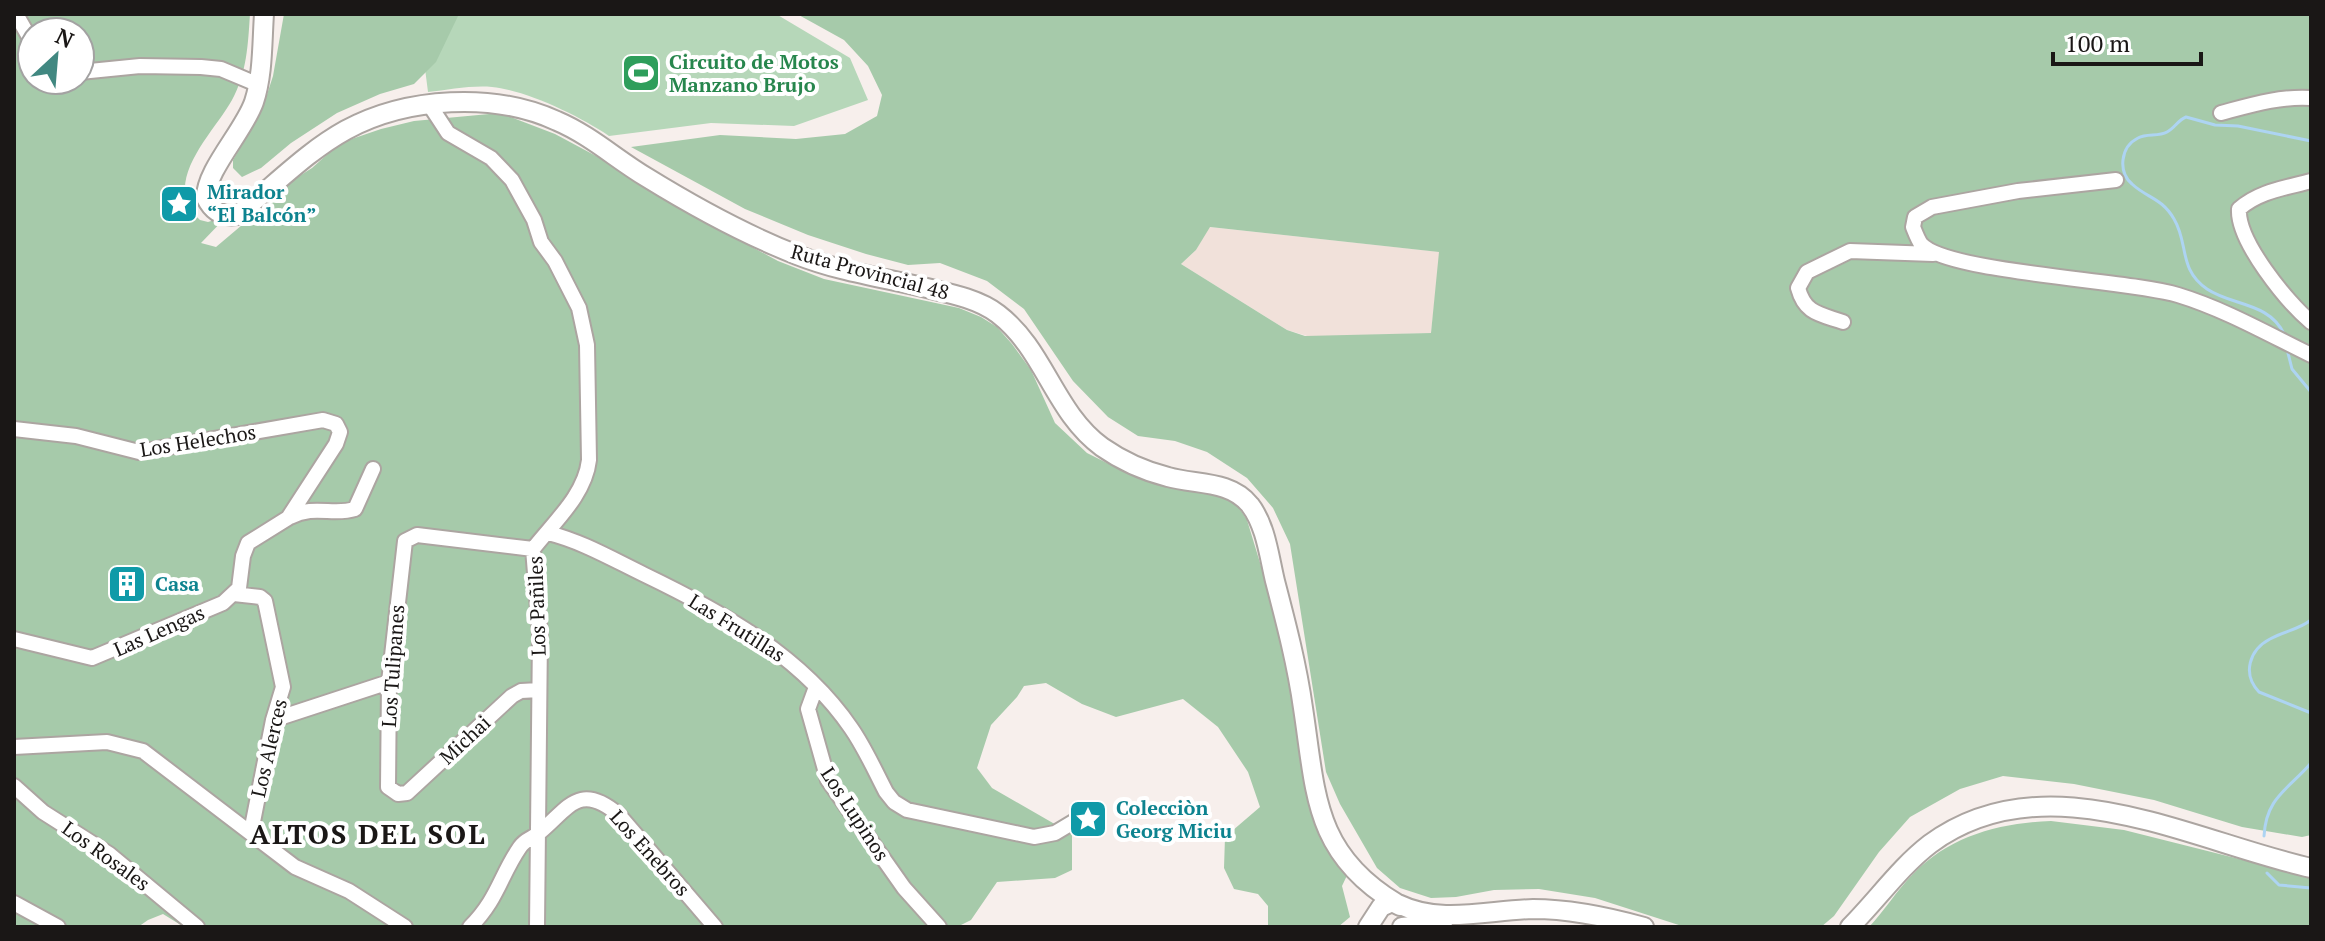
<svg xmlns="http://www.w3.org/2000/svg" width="2325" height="941" font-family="'PT Serif',serif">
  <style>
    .built { fill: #f1e1da }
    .green { fill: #b6d7b9 }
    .forest { fill: #a6caaa; fill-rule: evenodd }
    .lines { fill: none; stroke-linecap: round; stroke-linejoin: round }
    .stream { stroke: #add4f2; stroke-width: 3 }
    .minor-casing { stroke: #aca5a1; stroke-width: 18 }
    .major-casing { stroke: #aca5a1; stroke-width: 22 }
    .minor { stroke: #fff; stroke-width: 14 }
    .major { stroke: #fff; stroke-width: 18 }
    .labels { text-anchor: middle; stroke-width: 8; stroke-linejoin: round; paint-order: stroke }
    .leisure-label { font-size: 20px; font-weight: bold; fill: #27864d; stroke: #fff; text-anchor: start }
    .culture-label { font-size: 20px; font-weight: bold; fill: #0d838f; stroke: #fff; text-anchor: start }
    .street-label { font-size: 20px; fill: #1a1716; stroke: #fff }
    .district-label { font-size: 28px; font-weight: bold; letter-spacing: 2px; fill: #1a1716; stroke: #fff }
  </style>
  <rect width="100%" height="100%" fill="#f7efec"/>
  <!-- built -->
  <path class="built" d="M 1209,227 L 1440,252 L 1431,333 L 1311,337 L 1287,330 L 1181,264 L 1196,250 Z"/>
  <!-- green -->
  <path class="green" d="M 418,14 L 776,14 L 850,58 L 868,100 L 794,126 L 711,123 L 609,136 C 579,116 528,91 492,87 C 472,85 448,90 428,92 Z"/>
  <!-- forest -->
  <path class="forest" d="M 14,14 L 250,14 C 248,44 247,73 232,100 C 213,134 159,183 200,220 L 208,222 L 227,216 L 201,243 L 216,247 L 255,214 L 274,192 L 312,168 L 340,143 L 381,129 L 414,121 L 500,113 L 555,134 L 611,164 L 654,194 L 778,261 L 824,279 L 959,308 L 981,317 L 997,327 L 1012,344 L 1031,370 L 1055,423 L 1087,453 L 1123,471 L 1159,482 L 1216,492 L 1238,506 L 1247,520 L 1303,704 L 1311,798 L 1351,867 L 1342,886 L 1350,917 L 1338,927 L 1268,927 L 1268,906 L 1258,894 L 1234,889 L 1224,868 L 1225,837 L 1260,807 L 1248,772 L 1218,727 L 1183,699 L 1116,717 L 1082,704 L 1046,683 L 1024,686 L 1017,697 L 991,725 L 977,768 L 992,788 L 1072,834 L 1072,870 L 1055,878 L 997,882 L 971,920 L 957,927 L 184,927 L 163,914 L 148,920 L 138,927 L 14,927 ZM 32,32 L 80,32 L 80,80 L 32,80 Z
    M 284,14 L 459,14 L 436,62 L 414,84 L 380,94 L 337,113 L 291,143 L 261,168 L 242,177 L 233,168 L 233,160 L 262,110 L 273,76 Z
    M 797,14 L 2311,14 L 2311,835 L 2302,837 L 2242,827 L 2154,800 L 2074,784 L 2003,776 L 1960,789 L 1910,817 L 1879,852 L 1834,916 L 1821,927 L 1685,927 L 1595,898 L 1539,889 L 1494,890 L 1456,897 L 1431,898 L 1400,888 L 1377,868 L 1340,804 L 1326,772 L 1290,544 L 1273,508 L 1247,478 L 1207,452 L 1175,441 L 1138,436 L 1108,417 L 1073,381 L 1024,309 L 987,281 L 940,263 L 908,265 L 866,254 L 808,235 L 745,209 L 631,147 L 720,135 L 796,139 L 845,134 L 877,116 L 882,95 L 868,66 L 844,40 ZM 1210,227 L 1439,252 L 1431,333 L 1305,336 L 1287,330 L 1181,264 L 1196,250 Z
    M 2051,821 L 2124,830 L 2311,877 L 2311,927 L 1869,927 C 1885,910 1897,890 1913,874 C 1950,836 1999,823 2051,821 Z"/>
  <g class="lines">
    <!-- stream -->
    <path class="stream" d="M 2284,334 C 2269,302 2232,306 2207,289 C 2178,269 2189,244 2174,219 C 2162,198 2147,198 2132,184 C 2118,172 2120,147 2138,138 C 2147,133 2158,137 2167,132 C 2175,128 2178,120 2186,117 L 2215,125 L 2238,126 L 2311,141
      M 2287,349 L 2292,369 L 2311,392
      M 2311,620 C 2298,630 2284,631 2270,639 C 2249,650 2242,674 2259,692 L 2311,713
      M 2264,836 C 2266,797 2289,789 2311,763
      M 2267,873 L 2279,885 L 2311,888"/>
    <defs>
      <path id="minor" d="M 16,14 L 32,42
        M 80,72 L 140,66 L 201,67 L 221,69 L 259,85
        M 429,104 L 448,133 L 491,158 L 512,180 L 534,220 L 541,242 L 555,261 L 579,308 L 587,345 L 589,460 C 585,495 554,522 533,549 L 540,634 L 537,927
        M 2221,113 C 2251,105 2280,96 2311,98
        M 2116,180 L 2018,191 L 1932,207 L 1915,217 L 1913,227 C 1915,232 1918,240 1921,244 C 1947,273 2130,280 2178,295 C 2224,309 2268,334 2311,355
        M 2311,181 C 2286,188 2259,191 2239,209 C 2237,241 2287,302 2311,322
        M 1843,322 C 1820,314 1805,314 1798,288 L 1807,272 L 1850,251 L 1933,254
        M 14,429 L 76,436 L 139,452 L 323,420 L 336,424 L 340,432 L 336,444 L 288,518 L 248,543 L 243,556 L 239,588 L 223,603 L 92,658 L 14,639
        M 290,517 C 315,504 332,516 355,509 L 373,469
        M 548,533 C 581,541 612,559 643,574 C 720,611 801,655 851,728 C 865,748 875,771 886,792 L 894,802 L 907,810 L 1034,837 L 1055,833 L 1095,809
        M 533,549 L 417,535 L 405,541 L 389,682 L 388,787 L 398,794 L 407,793 L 512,696 L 521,691 L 539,690
        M 234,594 L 260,597 L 265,601 L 283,687 L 273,720 L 251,832
        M 816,687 L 808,709 L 828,780 L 904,888 L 939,927
        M 273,720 L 389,682
        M 14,747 L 107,742 L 143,751 L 295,867 L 349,891 L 405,927
        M 14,786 L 43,812 L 109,854 L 197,927
        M 14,903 L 58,927
        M 470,927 C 498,899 500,876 520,847 C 525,839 534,838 540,832 C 568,809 579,781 619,815 L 715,927"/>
      <path id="major" d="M 264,14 C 262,43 263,75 254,102 C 244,131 205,171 206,198 C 213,212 222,217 237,215 C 273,187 306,152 346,130 C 407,97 494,92 557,121 C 590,135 616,159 646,177 C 693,206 746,235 797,255 C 840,272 886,278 931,289 C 953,294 980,300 998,314 C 1045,350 1054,412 1102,447 C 1122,461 1144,471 1168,477 C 1196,485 1230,480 1250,505 C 1266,526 1269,556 1275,581 C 1286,623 1297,665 1303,708 C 1316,792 1313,853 1396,903
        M 1398,904 C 1441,925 1488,910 1533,909 C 1571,909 1608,917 1644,927
        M 1368,927 L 1381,907 L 1392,902 L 1400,906
        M 1402,927 L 1443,923
        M 1850,927 C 1877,900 1900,867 1930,844 C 2045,759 2191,841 2311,868"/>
    </defs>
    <!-- minor casing -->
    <use href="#minor" class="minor-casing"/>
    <!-- major casing -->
    <use href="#major" class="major-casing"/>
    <!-- minor -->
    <use href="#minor" class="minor"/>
    <!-- major -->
    <use href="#major" class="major"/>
  </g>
  <!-- icons -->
  <defs>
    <symbol id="stadium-square" viewBox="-11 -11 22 22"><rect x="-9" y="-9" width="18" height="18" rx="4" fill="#2e9e5b" stroke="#fff"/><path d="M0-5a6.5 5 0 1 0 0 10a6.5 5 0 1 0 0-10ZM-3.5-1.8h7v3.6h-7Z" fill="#fff"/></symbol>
    <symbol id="sight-square" viewBox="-11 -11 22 22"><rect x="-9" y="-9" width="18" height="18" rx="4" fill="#0f9aa8" stroke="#fff"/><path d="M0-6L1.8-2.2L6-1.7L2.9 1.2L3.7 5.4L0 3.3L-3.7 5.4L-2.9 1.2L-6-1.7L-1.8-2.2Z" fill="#fff"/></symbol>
    <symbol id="building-square" viewBox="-11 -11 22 22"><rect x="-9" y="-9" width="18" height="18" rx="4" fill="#0f9aa8" stroke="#fff"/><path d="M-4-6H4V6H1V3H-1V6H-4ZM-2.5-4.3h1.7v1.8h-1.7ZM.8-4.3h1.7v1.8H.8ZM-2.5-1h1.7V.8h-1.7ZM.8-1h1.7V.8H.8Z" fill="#fff"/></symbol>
  </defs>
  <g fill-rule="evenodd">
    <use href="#stadium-square" x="619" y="51" width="44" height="44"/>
    <use href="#sight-square" x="157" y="182" width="44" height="44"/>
    <use href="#building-square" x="105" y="562" width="44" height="44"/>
    <use href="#sight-square" x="1066" y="797" width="44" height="44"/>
  </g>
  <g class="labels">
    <!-- leisure labels -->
    <g class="leisure-label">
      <text x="669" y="69">Circuito de Motos<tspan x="669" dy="23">Manzano Brujo</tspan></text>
    </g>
    <!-- culture labels -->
    <g class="culture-label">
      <text x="207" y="199">Mirador<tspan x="207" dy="23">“El Balcón”</tspan></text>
      <text x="155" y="591">Casa</text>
      <text x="1116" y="815">Colecciòn<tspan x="1116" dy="23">Georg Miciu</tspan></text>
    </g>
    <!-- street labels -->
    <g class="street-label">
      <text transform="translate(870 272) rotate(15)" y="7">Ruta Provincial 48</text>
      <text transform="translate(198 441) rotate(-9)" y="7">Los Helechos</text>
      <text transform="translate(537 606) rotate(-92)" y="7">Los Pañiles</text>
      <text transform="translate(737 628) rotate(32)" y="7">Las Frutillas</text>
      <text transform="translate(159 631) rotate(-24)" y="7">Las Lengas</text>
      <text transform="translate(393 666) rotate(-86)" y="7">Los Tulipanes</text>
      <text transform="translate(465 740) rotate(-43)" y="7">Michai</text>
      <text transform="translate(269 748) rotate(-77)" y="7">Los Alerces</text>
      <text transform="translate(855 814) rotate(57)" y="7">Los Lupinos</text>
      <text transform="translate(650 853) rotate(48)" y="7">Los Enebros</text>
      <text transform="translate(106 856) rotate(36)" y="7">Los Rosales</text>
    </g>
    <!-- district labels -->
    <g class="district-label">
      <text x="368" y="844">ALTOS DEL SOL</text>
    </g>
  </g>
  <!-- border -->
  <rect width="2325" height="941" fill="none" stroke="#1a1716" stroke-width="32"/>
  <!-- north arrow -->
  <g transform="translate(56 56) rotate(26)"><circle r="38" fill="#ffffff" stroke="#a3a2a2" stroke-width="2"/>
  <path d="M0-6L14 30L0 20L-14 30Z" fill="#418881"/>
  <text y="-12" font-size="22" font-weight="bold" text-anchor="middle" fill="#1a1716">N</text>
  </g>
  <!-- scale -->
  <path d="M2053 52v12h148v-12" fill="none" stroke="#1a1716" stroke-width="4"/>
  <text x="2065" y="52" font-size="24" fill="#1a1716" stroke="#ffffff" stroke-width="6" paint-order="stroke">100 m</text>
</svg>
